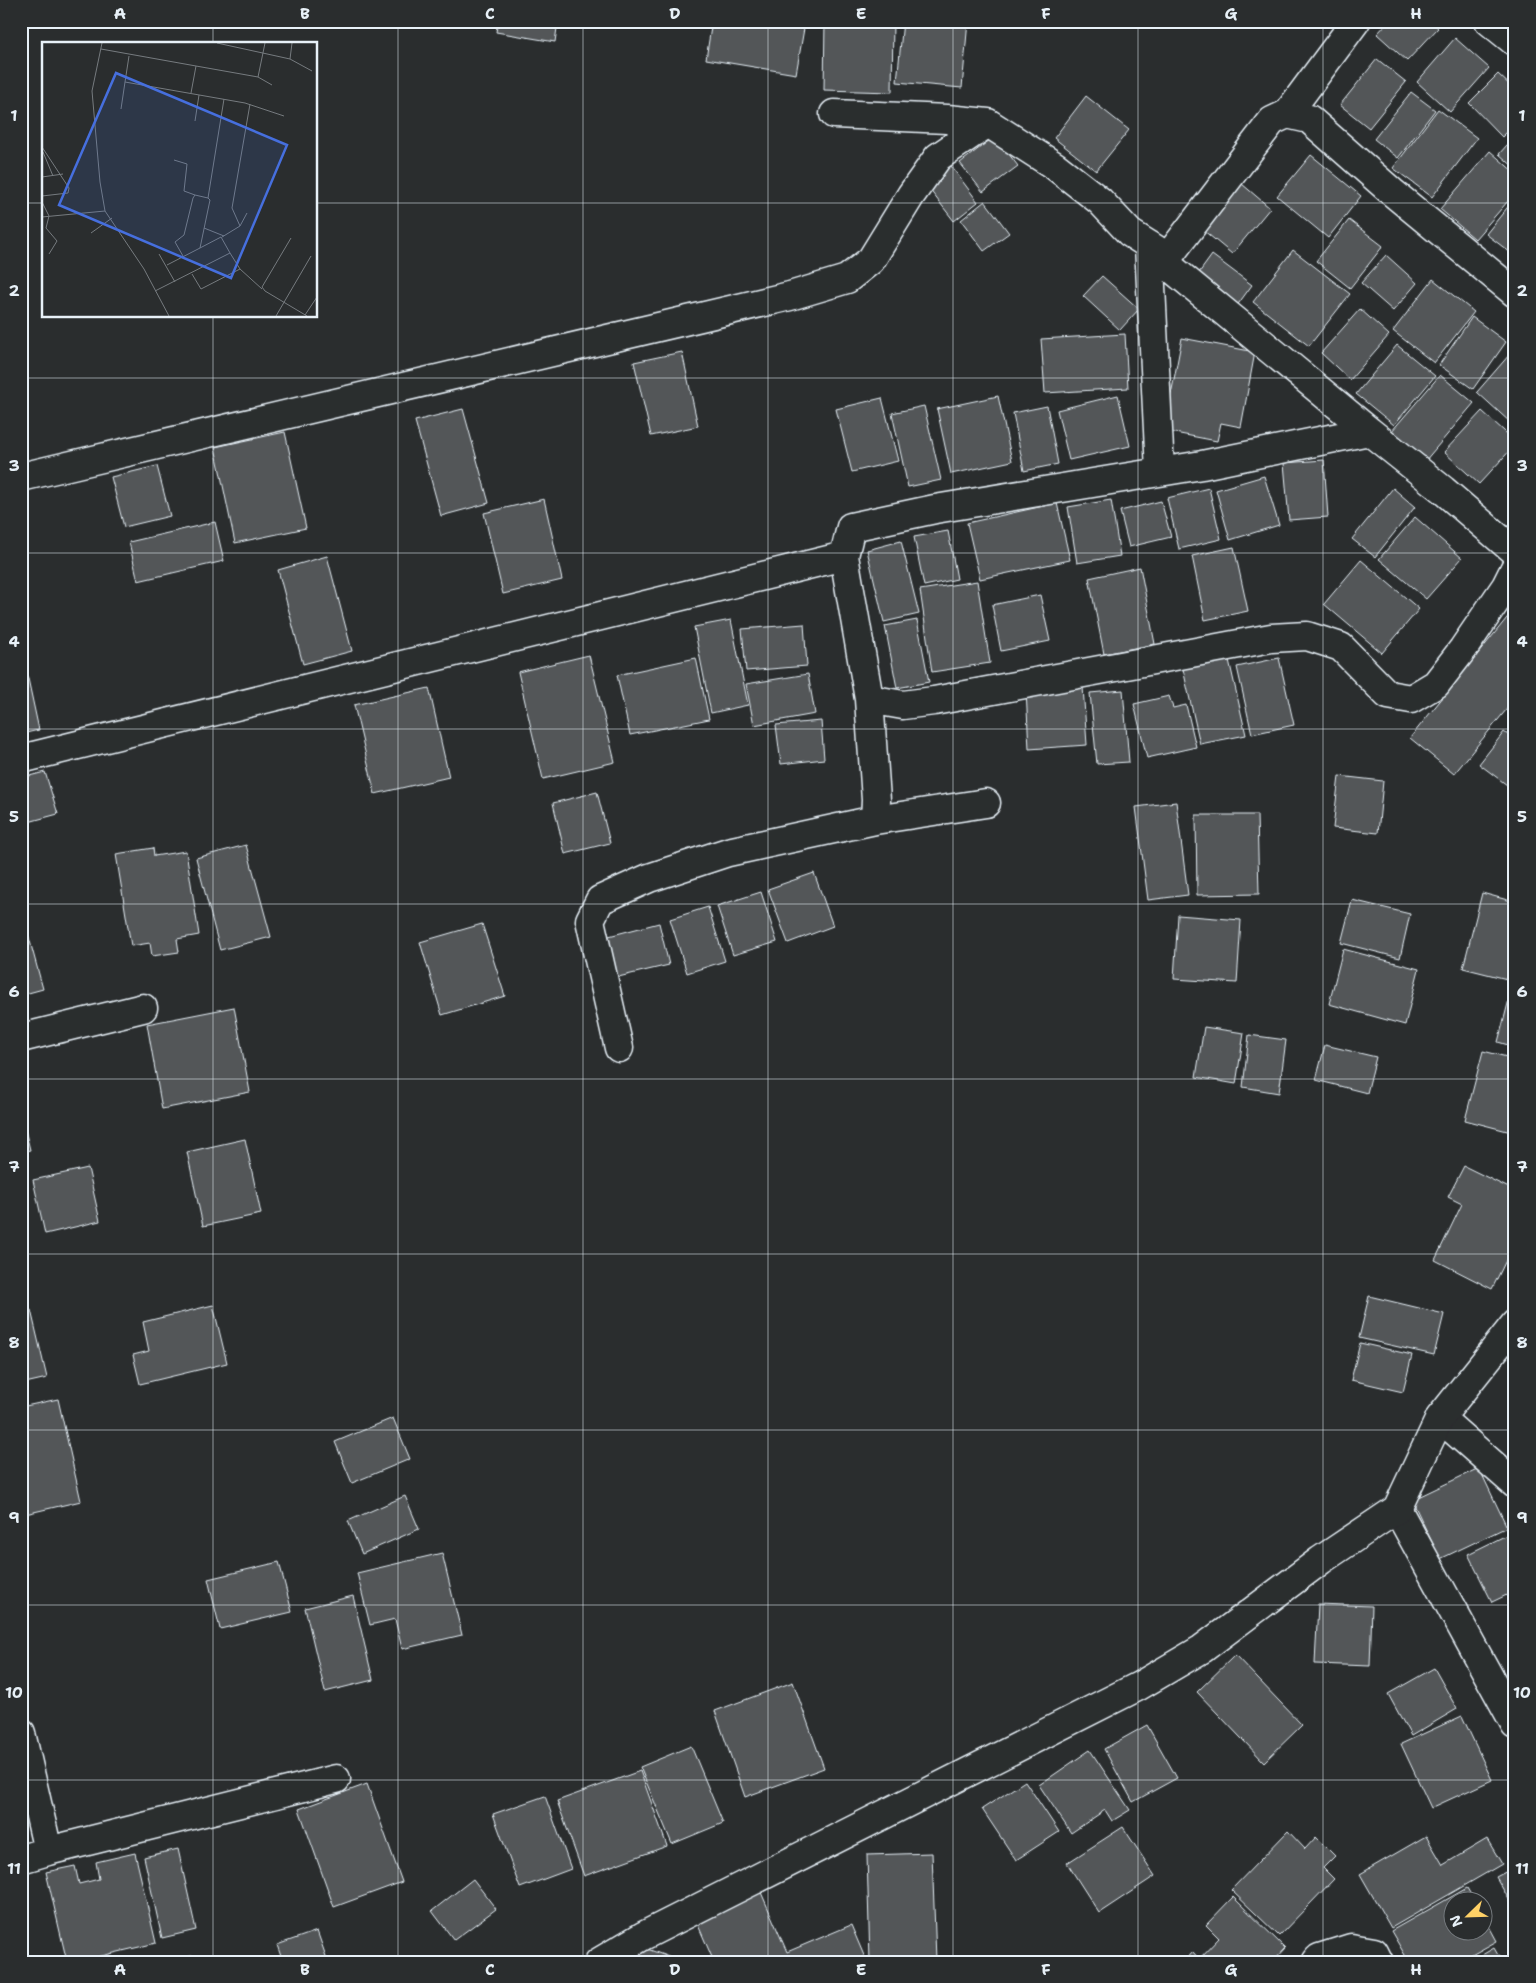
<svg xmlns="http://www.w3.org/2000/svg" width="1536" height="1983" font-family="'Shantell Sans',sans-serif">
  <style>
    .building { fill: #535759; stroke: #e8f1f8 }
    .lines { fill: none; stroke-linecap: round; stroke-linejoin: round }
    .street-casing { stroke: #e8f1f8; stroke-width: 31 }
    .secondary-casing { stroke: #e8f1f8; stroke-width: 31 }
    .street { stroke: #2a2d2e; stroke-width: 28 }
    .secondary { stroke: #2a2d2e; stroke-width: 28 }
    .grid { fill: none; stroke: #e8f1f8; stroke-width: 1; stroke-opacity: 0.55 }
    .inset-road { fill: none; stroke: #767b7f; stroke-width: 1 }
    .view { fill: #466fde; fill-opacity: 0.15; stroke: #466fde; stroke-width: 2.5 }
    .inset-edge { fill: none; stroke: #e8f1f8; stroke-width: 2.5 }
    .neatline { fill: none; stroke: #e8f1f8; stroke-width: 2 }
    .grid-label { font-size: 16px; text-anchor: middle; font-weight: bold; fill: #e8f1f8 }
  </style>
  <rect width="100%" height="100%" fill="#2a2d2e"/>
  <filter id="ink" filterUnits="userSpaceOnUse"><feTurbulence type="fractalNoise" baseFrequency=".02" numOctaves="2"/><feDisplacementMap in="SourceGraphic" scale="10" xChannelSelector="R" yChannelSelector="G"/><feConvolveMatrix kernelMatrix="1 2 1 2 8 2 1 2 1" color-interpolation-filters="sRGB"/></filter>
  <g filter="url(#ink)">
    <!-- building -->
    <path class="building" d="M 498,21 L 558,21 L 555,42 L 496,32 Z
      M 712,21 L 791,21 L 805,23 L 796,74 L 706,59 Z
      M 825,21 L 893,21 L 892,92 L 824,90 Z
      M 903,21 L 968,21 L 962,88 L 897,82 Z
      M 1389,21 L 1431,21 L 1438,28 L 1407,61 L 1377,34 Z
      M 1455,38 L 1489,68 L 1450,112 L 1417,82 Z
      M 1377,59 L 1406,82 L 1369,128 L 1340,105 Z
      M 1498,74 L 1515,90 L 1515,124 L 1502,137 L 1469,103 Z
      M 1411,92 L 1435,110 L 1398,158 L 1374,139 Z
      M 1086,96 L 1129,130 L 1096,171 L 1054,138 Z
      M 1438,109 L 1477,138 L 1432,197 L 1393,168 Z
      M 995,136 L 1018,166 L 983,192 L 960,163 Z
      M 1515,136 L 1515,168 L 1499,154 Z
      M 1490,151 L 1515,173 L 1515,193 L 1475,239 L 1440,209 Z
      M 1311,155 L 1361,196 L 1328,238 L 1277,196 Z
      M 951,166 L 978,202 L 954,221 L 926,185 Z
      M 1242,184 L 1270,208 L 1232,254 L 1203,230 Z
      M 1515,198 L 1515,256 L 1486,234 Z
      M 985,201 L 1009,233 L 984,251 L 961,220 Z
      M 1349,220 L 1383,246 L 1350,288 L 1316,261 Z
      M 1293,250 L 1350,294 L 1309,346 L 1253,302 Z
      M 1212,255 L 1252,285 L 1236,307 L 1196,277 Z
      M 1386,255 L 1417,283 L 1393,311 L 1361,283 Z
      M 1102,276 L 1139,309 L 1120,330 L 1083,296 Z
      M 1433,279 L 1474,312 L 1434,363 L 1393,331 Z
      M 1360,309 L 1389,335 L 1350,380 L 1321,353 Z
      M 1472,317 L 1506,342 L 1473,389 L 1439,365 Z
      M 1125,334 L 1128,388 L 1045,393 L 1041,339 Z
      M 1182,338 L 1255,352 L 1241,427 L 1221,423 L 1217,441 L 1164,431 Z
      M 1397,345 L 1435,376 L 1394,425 L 1356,394 Z
      M 682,352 L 698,426 L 651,436 L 634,362 Z
      M 1510,354 L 1515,358 L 1515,418 L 1511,423 L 1477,392 Z
      M 1440,375 L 1474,403 L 1425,461 L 1391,432 Z
      M 1118,395 L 1130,446 L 1069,460 L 1057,410 Z
      M 998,396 L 1012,461 L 951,474 L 937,409 Z
      M 882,398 L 898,461 L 852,472 L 836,409 Z
      M 924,406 L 941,480 L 908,487 L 892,413 Z
      M 1047,406 L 1058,464 L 1024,471 L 1013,413 Z
      M 463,409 L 489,503 L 441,516 L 415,421 Z
      M 1482,411 L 1515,441 L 1515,445 L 1479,484 L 1444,452 Z
      M 285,432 L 306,528 L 235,543 L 215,447 Z
      M 1324,460 L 1328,517 L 1289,520 L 1284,463 Z
      M 157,466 L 170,516 L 124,527 L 111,477 Z
      M 1264,476 L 1279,525 L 1230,540 L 1216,490 Z
      M 1209,488 L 1221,539 L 1179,549 L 1167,498 Z
      M 1393,488 L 1415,507 L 1375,557 L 1352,539 Z
      M 544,499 L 562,580 L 503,594 L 484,513 Z
      M 1111,500 L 1120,556 L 1077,563 L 1068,507 Z
      M 1161,501 L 1171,537 L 1129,547 L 1120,511 Z
      M 1057,503 L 1070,560 L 980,579 L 967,523 Z
      M 1515,509 L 1515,520 L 1510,515 Z
      M 1415,517 L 1462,558 L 1426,599 L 1379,559 Z
      M 215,522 L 224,561 L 138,581 L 129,542 Z
      M 948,531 L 957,579 L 924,586 L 914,537 Z
      M 901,541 L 919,614 L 884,622 L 867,550 Z
      M 1234,547 L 1248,611 L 1205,620 L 1192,556 Z
      M 327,556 L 352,651 L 303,664 L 278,570 Z
      M 1361,560 L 1419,609 L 1382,653 L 1324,604 Z
      M 1140,567 L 1155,644 L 1104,654 L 1089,578 Z
      M 977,581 L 990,663 L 932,672 L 920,590 Z
      M 1040,595 L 1050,641 L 1001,651 L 992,605 Z
      M 1515,608 L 1515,699 L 1454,774 L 1410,738 Z
      M 731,620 L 748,705 L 711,713 L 694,627 Z
      M 917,620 L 929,682 L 897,688 L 885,626 Z
      M 804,624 L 807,666 L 746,671 L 742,629 Z
      M 589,655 L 615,762 L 543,779 L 518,672 Z
      M 696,658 L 709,719 L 630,735 L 617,675 Z
      M 1279,658 L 1294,725 L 1252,734 L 1237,667 Z
      M 1229,660 L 1246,735 L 1200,744 L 1183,669 Z
      M 27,674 L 39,730 L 21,734 L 21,675 Z
      M 808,674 L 815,714 L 754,725 L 746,684 Z
      M 1083,687 L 1087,745 L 1029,749 L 1026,690 Z
      M 429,688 L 449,777 L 375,794 L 354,705 Z
      M 1123,690 L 1129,762 L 1097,764 L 1090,693 Z
      M 1169,696 L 1173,708 L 1186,705 L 1196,747 L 1147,758 L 1134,704 Z
      M 821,721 L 824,759 L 781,764 L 776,725 Z
      M 1504,732 L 1515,740 L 1515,791 L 1479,764 Z
      M 45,772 L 58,814 L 21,824 L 21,778 Z
      M 1339,776 L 1383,781 L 1378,833 L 1333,828 Z
      M 597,792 L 610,843 L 565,854 L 553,803 Z
      M 1176,802 L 1188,895 L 1148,900 L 1136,807 Z
      M 1196,815 L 1257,815 L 1259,894 L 1197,895 Z
      M 246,845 L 271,937 L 220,950 L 196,858 Z
      M 153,848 L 154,856 L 186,851 L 199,935 L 177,939 L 179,952 L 152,956 L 150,943 L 131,946 L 116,854 Z
      M 814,873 L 833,926 L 788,943 L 768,889 Z
      M 761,892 L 777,942 L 733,955 L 717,906 Z
      M 1482,893 L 1515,902 L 1515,981 L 1463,968 Z
      M 1352,900 L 1410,914 L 1400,958 L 1341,943 Z
      M 708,907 L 725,961 L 687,973 L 670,919 Z
      M 21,908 L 43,989 L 21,995 Z
      M 1178,915 L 1241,920 L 1237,983 L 1174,979 Z
      M 659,923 L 669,965 L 614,978 L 605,937 Z
      M 482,924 L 505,996 L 442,1015 L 420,942 Z
      M 1343,949 L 1419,969 L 1405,1025 L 1329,1004 Z
      M 1513,984 L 1515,985 L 1515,1047 L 1498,1042 Z
      M 234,1007 L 250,1092 L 162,1109 L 147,1024 Z
      M 1204,1027 L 1244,1033 L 1236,1084 L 1196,1077 Z
      M 1249,1035 L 1286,1040 L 1279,1093 L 1243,1087 Z
      M 1325,1045 L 1376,1057 L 1367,1093 L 1316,1080 Z
      M 1483,1051 L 1515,1059 L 1515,1133 L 1465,1120 Z
      M 21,1113 L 30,1150 L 21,1152 Z
      M 245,1139 L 261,1214 L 203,1226 L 187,1152 Z
      M 1464,1166 L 1515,1191 L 1515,1242 L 1492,1289 L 1435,1260 L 1462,1204 L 1448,1197 Z
      M 88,1168 L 100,1221 L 45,1234 L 33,1180 Z
      M 1369,1296 L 1444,1314 L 1434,1355 L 1359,1338 Z
      M 213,1305 L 227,1363 L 140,1384 L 133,1355 L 149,1351 L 143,1322 Z
      M 31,1310 L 47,1378 L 21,1384 L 21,1312 Z
      M 1360,1343 L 1412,1355 L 1403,1392 L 1351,1380 Z
      M 58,1399 L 81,1501 L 21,1515 L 21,1407 Z
      M 393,1418 L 410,1459 L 352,1483 L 335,1442 Z
      M 1479,1468 L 1507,1527 L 1440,1559 L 1412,1500 Z
      M 405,1496 L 419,1529 L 362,1554 L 348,1521 Z
      M 1515,1531 L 1515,1591 L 1492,1602 L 1468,1554 Z
      M 442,1553 L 462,1635 L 402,1649 L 395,1619 L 370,1625 L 357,1573 Z
      M 279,1562 L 292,1612 L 220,1629 L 208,1579 Z
      M 353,1596 L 373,1680 L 325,1692 L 305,1608 Z
      M 1318,1604 L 1372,1606 L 1370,1666 L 1315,1664 Z
      M 1235,1655 L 1302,1725 L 1264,1762 L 1197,1692 Z
      M 1434,1668 L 1457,1709 L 1411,1736 L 1388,1694 Z
      M 793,1682 L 824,1768 L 745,1797 L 715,1711 Z
      M 1462,1716 L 1492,1780 L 1431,1808 L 1401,1744 Z
      M 1147,1725 L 1177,1778 L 1133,1802 L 1104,1749 Z
      M 691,1746 L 723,1823 L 672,1844 L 640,1767 Z
      M 1090,1750 L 1130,1810 L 1112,1821 L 1105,1810 L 1071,1833 L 1039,1785 Z
      M 640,1771 L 667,1846 L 584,1876 L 557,1801 Z
      M 1025,1781 L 1059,1832 L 1016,1860 L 982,1809 Z
      M 367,1784 L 402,1882 L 334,1907 L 299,1809 Z
      M 545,1796 L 571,1869 L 520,1888 L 493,1814 Z
      M 1123,1827 L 1155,1876 L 1099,1913 L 1067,1863 Z
      M 1288,1831 L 1305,1849 L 1316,1837 L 1335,1856 L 1323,1868 L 1334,1879 L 1279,1936 L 1231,1890 Z
      M 1426,1836 L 1443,1865 L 1487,1839 L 1502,1864 L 1391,1928 L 1360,1874 Z
      M 178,1849 L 196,1930 L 162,1938 L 144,1857 Z
      M 135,1853 L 156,1943 L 76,1962 L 67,1962 L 46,1872 L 75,1866 L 79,1884 L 99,1879 L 96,1862 Z
      M 932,1853 L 936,1960 L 870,1961 L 867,1855 Z
      M 1515,1867 L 1515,1910 L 1496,1877 Z
      M 473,1879 L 496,1909 L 454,1940 L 432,1911 Z
      M 1467,1888 L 1474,1900 L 1454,1900 L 1454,1930 L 1484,1930 L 1484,1917 L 1497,1941 L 1459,1962 L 1409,1962 L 1391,1931 Z
      M 760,1890 L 787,1952 L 851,1925 L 865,1958 L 857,1962 L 714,1962 L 695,1918 Z
      M 1233,1897 L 1285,1948 L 1272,1962 L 1184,1962 L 1193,1952 L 1199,1959 L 1219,1938 L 1206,1925 Z
      M 317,1931 L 328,1962 L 283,1962 L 277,1945 Z
      M 642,1947 L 682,1962 L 637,1962 Z
      M 1494,1948 L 1502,1962 L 1470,1962 Z
      M 193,1956 L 194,1962 L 152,1962 L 152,1960 Z"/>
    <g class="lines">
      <defs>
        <path id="street" d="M 1489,21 L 1515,42
          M 834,114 L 947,119 L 988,123 L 1055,166 L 1100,201 L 1130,233 L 1168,257
          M 1287,114 L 1356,21
          M 1149,245 L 1160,471
          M 1369,431 L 1170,267 L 1168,257 L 1272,121 L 1287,114 L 1309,119 L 1392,192 L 1515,293
          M 21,477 L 790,296 L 847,279 L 871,260 L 911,195 L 938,157 L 988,123
          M 1515,552 L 1443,490 L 1369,431 L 1202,465 L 935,509 L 851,527 L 844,556 L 869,699 L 903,705 L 934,701 L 1271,638 L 1307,636 L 1341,647 L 1388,695 L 1411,699 L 1436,684 L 1463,649 L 1506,586 L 1515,568
          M 21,759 L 844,556
          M 875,820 L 986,803
          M 21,1038 L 143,1008
          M 619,1048 L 590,920 L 600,900 L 649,878 L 728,852 L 875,820 L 876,800 L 869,699
          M 1440,1418 L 1515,1484
          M 1397,1509 L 1515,1724
          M 21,1733 L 48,1851 L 21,1859
          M 48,1851 L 336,1779
          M 1316,1962 L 1319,1958 L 1351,1948 L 1374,1952 L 1379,1962"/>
        <path id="secondary" d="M 599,1962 L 643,1936 L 1139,1686 L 1202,1649 L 1321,1560 L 1397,1509 L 1440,1418 L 1515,1324"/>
      </defs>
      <!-- street casing -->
      <use href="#street" class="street-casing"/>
      <!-- secondary casing -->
      <use href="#secondary" class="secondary-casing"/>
      <!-- street -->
      <use href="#street" class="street"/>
      <!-- secondary -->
      <use href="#secondary" class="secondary"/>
    </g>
  </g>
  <!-- grid -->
  <path class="grid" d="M 213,21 L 213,44M 398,21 L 398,1962M 583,21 L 583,1962M 768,21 L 768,1962M 953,21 L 953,1962M 1138,21 L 1138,1962M 1323,21 L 1323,1962M 21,203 L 44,203M 316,203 L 1515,203M 213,316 L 213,1962M 21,378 L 1515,378M 21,553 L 1515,553M 21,729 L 1515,729M 21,904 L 1515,904M 21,1079 L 1515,1079M 21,1254 L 1515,1254M 21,1430 L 1515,1430M 21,1605 L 1515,1605M 21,1780 L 1515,1780"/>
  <!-- overview -->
  <g transform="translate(42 42)">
    <rect width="275" height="275" fill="#2a2d2e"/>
    <path class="inset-road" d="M 60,1 L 50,49 L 58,140 L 63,169 L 102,227 L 127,274M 175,1 L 248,17 L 270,29M 59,7 L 154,24M 87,14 L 83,40 L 203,61 L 242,74M 248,17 L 250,1M 216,35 L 230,43M 149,51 L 154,24 L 216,35 L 223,1M 79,67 L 83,40M 153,79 L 157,53M 0,105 L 27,146 L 26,151 L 0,154M 1,110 L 11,134M 132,118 L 145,122 L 142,149 L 153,153M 0,135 L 21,132M 166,156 L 182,57M 0,160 L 7,174M 0,175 L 63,169M 198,184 L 190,166 L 208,62M 162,186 L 182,194M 49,191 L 70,176M 180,195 L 198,184 L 205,171M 249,196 L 220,245 L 223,249 L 265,274M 188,211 L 198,227 L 220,247M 7,212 L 15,199 L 4,186 L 7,174M 117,212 L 133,240M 125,223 L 158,206 L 168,158 L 166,156 L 153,153 L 151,156 L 142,193 L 133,200 L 141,214M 150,232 L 159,247 L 198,227M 113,249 L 188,211 L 179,195 L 158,206M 263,273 L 275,255M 234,274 L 269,214"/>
    <path class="view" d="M 74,31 L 245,103 L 189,236 L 17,163 Z"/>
    <rect width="275" height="275" class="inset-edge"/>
  </g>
  <!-- margin -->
  <rect width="1536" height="1983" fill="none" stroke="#2a2d2e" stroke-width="55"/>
  <!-- north arrow -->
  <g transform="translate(1468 1916) rotate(247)"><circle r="24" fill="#2a2d2e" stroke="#767b7f"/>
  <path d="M0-4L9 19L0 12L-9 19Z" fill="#ffd166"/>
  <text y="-8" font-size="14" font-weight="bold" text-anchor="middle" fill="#e8f1f8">N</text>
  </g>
  <rect x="28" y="28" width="1480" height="1928" class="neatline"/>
  <g class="grid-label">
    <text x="120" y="19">A</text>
    <text x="305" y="19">B</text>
    <text x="490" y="19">C</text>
    <text x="675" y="19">D</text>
    <text x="861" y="19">E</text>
    <text x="1046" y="19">F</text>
    <text x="1231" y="19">G</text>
    <text x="1416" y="19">H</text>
    <text x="14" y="121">1</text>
    <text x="1522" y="121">1</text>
    <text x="14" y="296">2</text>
    <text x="1522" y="296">2</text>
    <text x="14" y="471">3</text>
    <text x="1522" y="471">3</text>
    <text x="14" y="647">4</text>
    <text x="1522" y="647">4</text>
    <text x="14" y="822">5</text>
    <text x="1522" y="822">5</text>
    <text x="14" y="997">6</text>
    <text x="1522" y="997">6</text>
    <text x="14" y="1172">7</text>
    <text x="1522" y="1172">7</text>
    <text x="14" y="1348">8</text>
    <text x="1522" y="1348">8</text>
    <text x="14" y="1523">9</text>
    <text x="1522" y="1523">9</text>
    <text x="14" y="1698">10</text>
    <text x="1522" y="1698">10</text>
    <text x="14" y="1874">11</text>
    <text x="1522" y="1874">11</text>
    <text x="120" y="1975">A</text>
    <text x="305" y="1975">B</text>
    <text x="490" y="1975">C</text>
    <text x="675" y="1975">D</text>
    <text x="861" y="1975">E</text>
    <text x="1046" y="1975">F</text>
    <text x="1231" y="1975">G</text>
    <text x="1416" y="1975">H</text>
  </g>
</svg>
